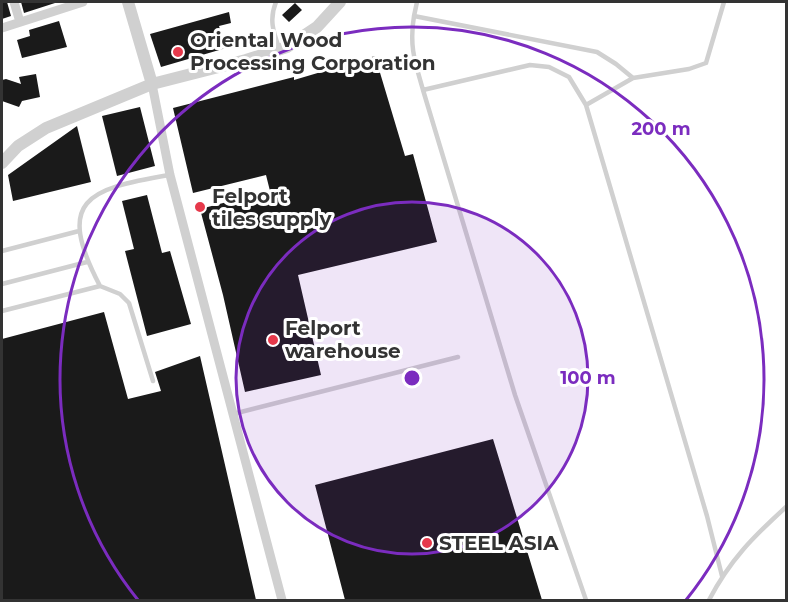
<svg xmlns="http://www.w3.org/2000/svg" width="788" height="602" font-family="Montserrat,sans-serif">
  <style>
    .building { fill: #1a1a1a }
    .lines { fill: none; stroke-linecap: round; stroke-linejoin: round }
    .service { stroke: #d0d0d0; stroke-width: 4.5 }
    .minor { stroke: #d0d0d0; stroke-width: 9 }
    .tertiary { stroke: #d0d0d0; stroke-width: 12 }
    .ring { fill: none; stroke: #7b2cbf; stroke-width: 3 }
    .poi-dot { fill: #e6394b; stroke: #fff; stroke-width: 2 }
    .labels { text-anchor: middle; stroke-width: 6; stroke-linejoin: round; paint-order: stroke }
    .poi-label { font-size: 20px; font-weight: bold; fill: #333; stroke: #fff; text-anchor: start }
    .centre { fill: #7b2cbf; stroke: #fff; stroke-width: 3 }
    .ring-label { font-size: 18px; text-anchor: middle; font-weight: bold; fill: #7b2cbf; stroke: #fff; stroke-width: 6; stroke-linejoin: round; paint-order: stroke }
  </style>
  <rect width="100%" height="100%" fill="#fff"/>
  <!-- building -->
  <path class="building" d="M 2,2 L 7,2 L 11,16 L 2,19 Z
    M 21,2 L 55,2 L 55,3 L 24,13 Z
    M 295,3 L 302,10 L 289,22 L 282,15 Z
    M 229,12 L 231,23 L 219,26 L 226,48 L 161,67 L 150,34 Z
    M 59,21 L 67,47 L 22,58 L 17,40 L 30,36 L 29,30 Z
    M 375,56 L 405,156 L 413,154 L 437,242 L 298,275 L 321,375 L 245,392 L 223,295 L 200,209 L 270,191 L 266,175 L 193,193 L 173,108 L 294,77 L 294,80 Z
    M 36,74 L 40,97 L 22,101 L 19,107 L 2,101 L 2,80 L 6,79 L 21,84 L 19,77 Z
    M 140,107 L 155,166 L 117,176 L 102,116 Z
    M 77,126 L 91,182 L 13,201 L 8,175 Z
    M 147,195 L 162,253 L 170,251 L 191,324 L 147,336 L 125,251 L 134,249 L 122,201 Z
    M 104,312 L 128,399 L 161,391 L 155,372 L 200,356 L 256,600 L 2,600 L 2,339 Z
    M 493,439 L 542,600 L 345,600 L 315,485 Z"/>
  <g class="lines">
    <!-- service -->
    <path class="service" d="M 276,2 C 269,19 273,31 279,48
      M 414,16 L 417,2
      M 423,90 C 415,62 409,46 414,16 L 597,52 L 616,64 L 633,78
      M 586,105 L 633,78 L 689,69 L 706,63 L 724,2
      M 2,251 L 79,231
      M 2,284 L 87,262
      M 2,311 L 100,286
      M 153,381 L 129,303 L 120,294 L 100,286 C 55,200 87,189 169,175
      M 233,414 L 458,357
      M 586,600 L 515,395 L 423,90 L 530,65 L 549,67 L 569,77 L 586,105 L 707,516 L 722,576
      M 709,600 C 730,560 753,537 786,507"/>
    <!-- minor -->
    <path class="minor" d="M 14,2 L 20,22
      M 2,28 L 83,2
      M 152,84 L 170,175 L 282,600"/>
    <!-- tertiary -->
    <path class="tertiary" d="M 128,2 L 152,84
      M 2,163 L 18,146 L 46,128 L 152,84 L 246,60 L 287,47 L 317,27 L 340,2"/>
  </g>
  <!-- distance rings -->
  <circle cx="412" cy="378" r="176" fill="#7b2cbf" fill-opacity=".12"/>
  <g class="ring">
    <circle cx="412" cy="378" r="176"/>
    <path d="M138 600A352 352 0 1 1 686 600"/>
  </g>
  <!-- markers -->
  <g class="poi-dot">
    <circle cx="178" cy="52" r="6"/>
    <circle cx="200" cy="207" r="6"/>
    <circle cx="273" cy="340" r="6"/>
    <circle cx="427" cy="543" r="6"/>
  </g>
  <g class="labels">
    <!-- poi labels -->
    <g class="poi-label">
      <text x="190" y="47">Oriental Wood<tspan x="190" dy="23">Processing Corporation</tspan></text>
      <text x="212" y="203">Felport<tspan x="212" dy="23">tiles supply</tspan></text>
      <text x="285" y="335">Felport<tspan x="285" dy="23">warehouse</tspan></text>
      <text x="439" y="550">STEEL ASIA</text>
    </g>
  </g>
  <circle cx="412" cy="378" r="9" class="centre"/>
  <g class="ring-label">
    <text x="661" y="135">200 m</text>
    <text x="588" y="384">100 m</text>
  </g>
  <!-- border -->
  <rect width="788" height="602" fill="none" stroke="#333333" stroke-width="6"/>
</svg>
